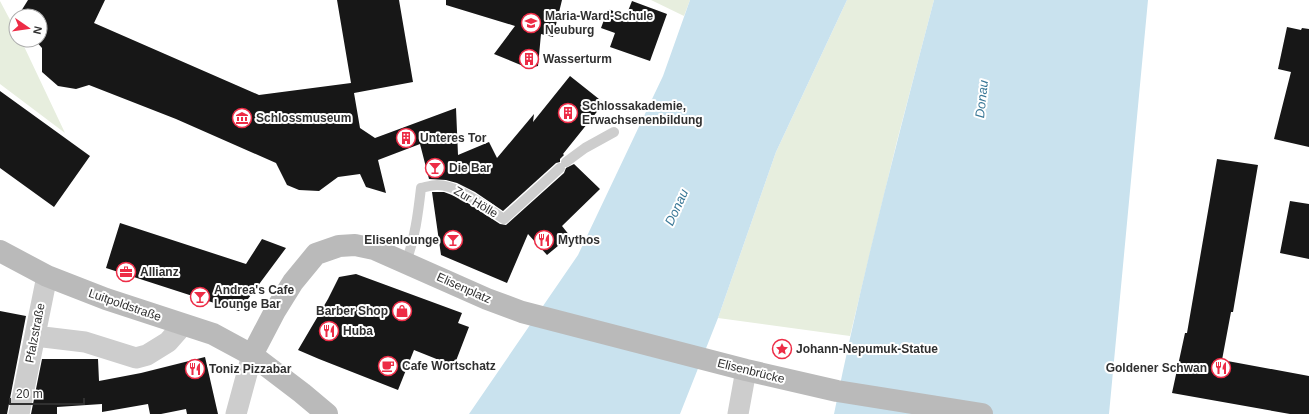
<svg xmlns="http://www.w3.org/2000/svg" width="1309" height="414" font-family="Arial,sans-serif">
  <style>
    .green { fill: #e7eede }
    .water { fill: #c9e2ee }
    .building { fill: #171717 }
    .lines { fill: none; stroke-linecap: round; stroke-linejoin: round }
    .lane { stroke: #cdcdcd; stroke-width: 10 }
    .street { stroke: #cdcdcd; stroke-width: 21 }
    .secondary { stroke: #bababa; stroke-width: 22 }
    .labels { text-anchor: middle; stroke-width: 4; stroke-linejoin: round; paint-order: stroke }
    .poi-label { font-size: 12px; font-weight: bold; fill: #303030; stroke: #fff; text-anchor: start }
    .street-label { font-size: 12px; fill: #303030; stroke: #fff }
    .water-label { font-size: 13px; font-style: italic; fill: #3a7897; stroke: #fff }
  </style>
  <rect width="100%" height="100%" fill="#fff"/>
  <!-- green -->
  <path class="green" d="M 651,0 L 690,0 L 684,16 Z
    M 847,0 L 934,0 L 897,141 L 850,336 L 718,318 L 776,152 Z
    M 0,1 L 16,31 L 16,40 L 21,40 L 65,133 L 0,84 Z"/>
  <!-- water -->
  <path class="water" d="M 690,0 L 847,0 L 776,152 L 718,318 L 680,414 L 469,414 L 578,255 L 663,76 Z
    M 934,0 L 1148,0 L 1109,414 L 834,414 C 862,275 898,137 934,0 Z"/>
  <!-- building -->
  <path class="building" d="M 28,0 L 105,0 L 94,23 L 259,95 L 351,83 L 337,0 L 399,0 L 413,82 L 354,93 L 360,128 L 375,138 L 456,108 L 458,155 L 489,142 L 497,158 L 534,114 L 533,122 L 570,76 L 604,103 L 563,154 L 564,155 L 560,159 L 560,162 L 556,163 L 503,211 L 475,192 L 457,183 L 446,180 L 429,179 L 420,144 L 378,160 L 386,193 L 366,187 L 360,174 L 338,177 L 319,191 L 299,190 L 287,185 L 276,163 L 176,119 L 89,85 L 76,89 L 58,86 L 42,72 L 42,48 L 35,40 L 40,40 L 40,16 L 18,16 Z
    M 446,0 L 562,0 L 553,37 L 541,34 L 538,66 L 528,68 L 494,54 L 515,26 L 446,5 Z
    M 632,1 L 667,14 L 650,61 L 610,47 L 615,33 L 601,28 L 608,9 L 626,16 Z
    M 1287,27 L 1301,30 L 1302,28 L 1309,29 L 1309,147 L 1274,139 L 1291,72 L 1278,69 Z
    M 0,91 L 90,156 L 54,207 L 0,168 Z
    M 1217,159 L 1258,165 L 1233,312 L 1231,312 L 1222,360 L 1309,376 L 1309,414 L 1290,414 L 1172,393 L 1185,333 L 1187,333 Z
    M 574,164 L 600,189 L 562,226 L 570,236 L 547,255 L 528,234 L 507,283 L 441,255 L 432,192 L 444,192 L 460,198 L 500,224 L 506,225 L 564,173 L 566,168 Z
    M 1290,201 L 1309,204 L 1309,259 L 1280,253 Z
    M 120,223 L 246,264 L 262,239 L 286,248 L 239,311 L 106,268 Z
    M 356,274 L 462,313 L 458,323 L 469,327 L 454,366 L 414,350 L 398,390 L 319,359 L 298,350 L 328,299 L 339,277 Z
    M 0,311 L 26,316 L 7,414 L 0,414 Z
    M 205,357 L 218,414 L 187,414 L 186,409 L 161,414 L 150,414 L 148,404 L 102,412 L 102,404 L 57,407 L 57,414 L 31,414 L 42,359 L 98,359 L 99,381 L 141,373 Z"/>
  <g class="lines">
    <!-- lane -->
    <path class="lane" d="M 566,162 L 585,148 L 614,132
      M 406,262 C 415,238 418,214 421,188 C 426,187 432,185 437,185 C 459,185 485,207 504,219 L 560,168"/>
    <!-- street -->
    <path class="street" d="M 35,336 L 85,342 L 136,358 L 147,355 L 168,342 L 183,325
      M 19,414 L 47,276
      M 236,414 L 252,355
      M 738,414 L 746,370"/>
    <!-- secondary -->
    <path class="secondary" d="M 0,251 L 47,276 L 106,299 L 213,334 L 252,355 L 302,393 L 327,414
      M 252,355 L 275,311 L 293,282 L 316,254 L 339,246 L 355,245 L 374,249 L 487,299 L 522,312 L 746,370 L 837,391 L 982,414"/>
  </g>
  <!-- icons -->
  <defs>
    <symbol id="school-ring" viewBox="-11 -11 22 22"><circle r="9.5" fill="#fff" stroke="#ed2c46" stroke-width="1.5"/><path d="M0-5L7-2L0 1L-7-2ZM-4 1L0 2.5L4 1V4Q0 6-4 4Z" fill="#ed2c46"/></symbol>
    <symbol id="building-ring" viewBox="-11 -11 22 22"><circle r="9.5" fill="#fff" stroke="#ed2c46" stroke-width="1.5"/><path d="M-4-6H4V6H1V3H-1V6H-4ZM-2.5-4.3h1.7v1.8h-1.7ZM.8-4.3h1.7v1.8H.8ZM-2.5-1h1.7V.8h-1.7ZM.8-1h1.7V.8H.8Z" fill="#ed2c46"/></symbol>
    <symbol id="museum-ring" viewBox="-11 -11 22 22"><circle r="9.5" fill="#fff" stroke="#ed2c46" stroke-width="1.5"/><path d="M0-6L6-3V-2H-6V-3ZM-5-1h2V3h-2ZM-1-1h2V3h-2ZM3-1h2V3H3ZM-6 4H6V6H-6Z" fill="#ed2c46"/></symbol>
    <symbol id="bar-ring" viewBox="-11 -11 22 22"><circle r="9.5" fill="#fff" stroke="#ed2c46" stroke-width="1.5"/><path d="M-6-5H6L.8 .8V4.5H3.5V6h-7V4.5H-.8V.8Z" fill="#ed2c46"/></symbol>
    <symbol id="restaurant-ring" viewBox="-11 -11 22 22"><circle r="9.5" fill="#fff" stroke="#ed2c46" stroke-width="1.5"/><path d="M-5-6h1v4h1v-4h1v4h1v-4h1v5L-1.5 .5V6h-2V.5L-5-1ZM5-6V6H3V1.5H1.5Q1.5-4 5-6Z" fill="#ed2c46"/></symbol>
    <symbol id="office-ring" viewBox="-11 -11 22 22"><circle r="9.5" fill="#fff" stroke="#ed2c46" stroke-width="1.5"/><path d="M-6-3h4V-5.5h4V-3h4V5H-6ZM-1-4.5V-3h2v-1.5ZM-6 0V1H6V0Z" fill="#ed2c46"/></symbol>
    <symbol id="shop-ring" viewBox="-11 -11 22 22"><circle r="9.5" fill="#fff" stroke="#ed2c46" stroke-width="1.5"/><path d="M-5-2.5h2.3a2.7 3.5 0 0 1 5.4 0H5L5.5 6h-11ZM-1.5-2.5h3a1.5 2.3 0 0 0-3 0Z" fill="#ed2c46"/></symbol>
    <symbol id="sight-ring" viewBox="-11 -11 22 22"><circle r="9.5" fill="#fff" stroke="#ed2c46" stroke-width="1.5"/><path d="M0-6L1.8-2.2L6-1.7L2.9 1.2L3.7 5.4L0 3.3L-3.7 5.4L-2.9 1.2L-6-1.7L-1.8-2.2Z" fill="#ed2c46"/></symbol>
    <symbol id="cafe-ring" viewBox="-11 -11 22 22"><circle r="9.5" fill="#fff" stroke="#ed2c46" stroke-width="1.5"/><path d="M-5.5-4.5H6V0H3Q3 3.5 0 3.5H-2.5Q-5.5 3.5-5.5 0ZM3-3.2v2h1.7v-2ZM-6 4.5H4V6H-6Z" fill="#ed2c46"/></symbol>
  </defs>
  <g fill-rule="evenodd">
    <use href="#school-ring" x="520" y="12" width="22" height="22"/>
    <use href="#building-ring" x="518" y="48" width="22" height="22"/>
    <use href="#building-ring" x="557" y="102" width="22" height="22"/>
    <use href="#museum-ring" x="231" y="107" width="22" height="22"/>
    <use href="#building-ring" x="395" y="127" width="22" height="22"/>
    <use href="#bar-ring" x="424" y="157" width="22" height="22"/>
    <use href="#bar-ring" x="442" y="229" width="22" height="22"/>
    <use href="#restaurant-ring" x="533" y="229" width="22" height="22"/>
    <use href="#office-ring" x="115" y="261" width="22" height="22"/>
    <use href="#bar-ring" x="189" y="286" width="22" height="22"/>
    <use href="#shop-ring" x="391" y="300" width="22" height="22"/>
    <use href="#restaurant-ring" x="318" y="320" width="22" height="22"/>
    <use href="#sight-ring" x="771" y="338" width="22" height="22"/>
    <use href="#cafe-ring" x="377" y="355" width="22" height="22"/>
    <use href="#restaurant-ring" x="1210" y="357" width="22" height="22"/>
    <use href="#restaurant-ring" x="184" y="358" width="22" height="22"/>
  </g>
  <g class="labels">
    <!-- poi labels -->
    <g class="poi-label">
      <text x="545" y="20">Maria-Ward-Schule<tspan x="545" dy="14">Neuburg</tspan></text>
      <text x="543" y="63">Wasserturm</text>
      <text x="582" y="110">Schlossakademie,<tspan x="582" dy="14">Erwachsenenbildung</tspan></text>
      <text x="256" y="122">Schlossmuseum</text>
      <text x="420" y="142">Unteres Tor</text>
      <text x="449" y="172">Die Bar</text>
      <text x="439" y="244" text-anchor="end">Elisenlounge</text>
      <text x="558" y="244">Mythos</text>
      <text x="140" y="276">Allianz</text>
      <text x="214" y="294">Andrea's Cafe<tspan x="214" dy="14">Lounge Bar</tspan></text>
      <text x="388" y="315" text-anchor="end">Barber Shop</text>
      <text x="343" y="335">Huba</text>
      <text x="796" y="353">Johann-Nepumuk-Statue</text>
      <text x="402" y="370">Cafe Wortschatz</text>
      <text x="1207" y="372" text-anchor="end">Goldener Schwan</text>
      <text x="209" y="373">Toniz Pizzabar</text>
    </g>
    <!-- street labels -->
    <g class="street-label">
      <text transform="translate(476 202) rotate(31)" y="4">Zur Hölle</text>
      <text transform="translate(464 288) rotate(24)" y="4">Elisenplatz</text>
      <text transform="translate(125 305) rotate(19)" y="4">Luitpoldstraße</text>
      <text transform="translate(35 333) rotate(-79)" y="4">Pfalzstraße</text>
      <text transform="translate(751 371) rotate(14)" y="4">Elisenbrücke</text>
    </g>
    <!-- water labels -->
    <g class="water-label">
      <text transform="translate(981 99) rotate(-84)" y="5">Donau</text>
      <text transform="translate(676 207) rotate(-65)" y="5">Donau</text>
    </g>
  </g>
  <!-- north arrow -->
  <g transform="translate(28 28) rotate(103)"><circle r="19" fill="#ffffff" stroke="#acacac"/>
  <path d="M0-3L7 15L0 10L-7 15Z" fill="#ed2c46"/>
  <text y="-6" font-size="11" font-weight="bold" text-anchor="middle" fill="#303030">N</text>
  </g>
  <!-- scale -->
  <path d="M10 398v6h74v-6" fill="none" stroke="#303030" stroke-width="2"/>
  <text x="16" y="398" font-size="12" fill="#303030" stroke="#ffffff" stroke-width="3" paint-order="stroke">20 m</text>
</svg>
